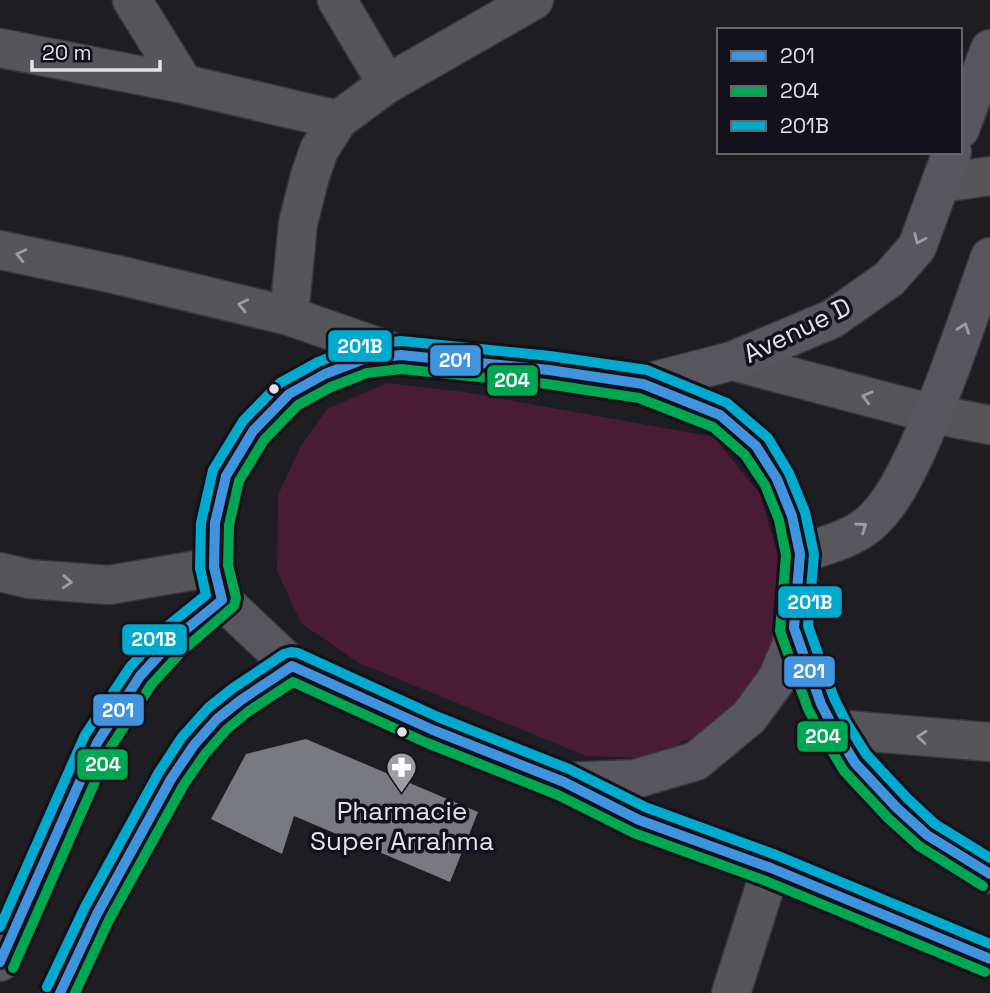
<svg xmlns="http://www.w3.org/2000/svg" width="990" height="993" font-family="'Space Grotesk',sans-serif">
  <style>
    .green { fill: #4a1c34 }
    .building { fill: #787a7f }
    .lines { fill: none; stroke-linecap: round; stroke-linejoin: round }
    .street-casing { stroke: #38373b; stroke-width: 41 }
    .secondary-casing { stroke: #38373b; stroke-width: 41 }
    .primary-casing { stroke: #38373b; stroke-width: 41 }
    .street { stroke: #56555a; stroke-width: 38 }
    .secondary { stroke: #56555a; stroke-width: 38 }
    .primary { stroke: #59575e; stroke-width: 38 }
    .bus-1-casing { stroke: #13111b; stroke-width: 16 }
    .bus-2-casing { stroke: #13111b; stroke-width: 16 }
    .bus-3-casing { stroke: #13111b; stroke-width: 16 }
    .bus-1 { stroke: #4094de; stroke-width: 10 }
    .bus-2 { stroke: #00a651; stroke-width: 10 }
    .bus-3 { stroke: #00a9ce; stroke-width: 10 }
    .oneway { stroke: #9e9ca4 }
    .oneway2 { stroke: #9c9ca2 }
    .bus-dot { fill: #e3e2e9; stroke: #13111b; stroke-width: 2.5 }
    .labels { text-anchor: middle; stroke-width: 7; stroke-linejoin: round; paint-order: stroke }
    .street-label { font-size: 26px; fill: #e3e2e9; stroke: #13111b }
    .poi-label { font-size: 26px; fill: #e3e2e9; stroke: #13111b }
    .line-badge { stroke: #13111b; stroke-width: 2.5 }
    .badge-label { font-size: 19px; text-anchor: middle; font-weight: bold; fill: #fff }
  </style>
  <rect width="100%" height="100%" fill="#1d1d22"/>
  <!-- green -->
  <path class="green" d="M 387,383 L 464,392 L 714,437 L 760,494 L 782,568 L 778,633 L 753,685 L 704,731 L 651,758 L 586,756 L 359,663 L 301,623 L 277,571 L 278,495 L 301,446 L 327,409 Z"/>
  <!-- building -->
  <path class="building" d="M 306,739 L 478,812 L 450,882 L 294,816 L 282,854 L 211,819 L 246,754 Z"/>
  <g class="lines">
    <defs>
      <path id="street" d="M 132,0 L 184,84
        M 337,0 L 387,84
        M 0,48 L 184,84 L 338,120
        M 289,316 L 298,223 L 310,176 L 319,150 L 338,120 L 387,84 L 534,0
        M 732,361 L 933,414 L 990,425
        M 731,993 L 771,868"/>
      <path id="secondary" d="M 941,183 L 990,176
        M 0,250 L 114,274 L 289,316 L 401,355
        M 0,572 L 29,579 L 109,585 L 214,567
        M 834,729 L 990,742"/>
      <path id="primary" d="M 960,129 L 990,49
        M 643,384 L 732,361 L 832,319 L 889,279 L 917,247 L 952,152
        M 800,554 C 822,546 850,540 869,524 C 892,504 905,475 918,448 C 946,386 967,321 990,257
        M 794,628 L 821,704 L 855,763 L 897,808 L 927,835 L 990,874
        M 564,782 L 635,779 L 696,761 L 749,717 L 777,679 L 791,646 L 794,628 L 800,554 L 792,516 L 777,479 L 756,446 L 720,415 L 643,384 L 549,370 L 401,355 L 364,359 L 325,374 L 289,394 L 253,431 L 226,476 L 215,523 L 214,567 L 222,600 L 292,666 L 433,730 L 564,782 L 639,820 L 771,868 L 990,959
        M 0,962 L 97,743 L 140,676 L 173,640 L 222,600
        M 60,993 L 97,914 L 171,779 L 194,745 L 217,719 L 241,700 L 292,666"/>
    </defs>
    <!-- street casing -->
    <use href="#street" class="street-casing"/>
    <!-- secondary casing -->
    <use href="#secondary" class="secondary-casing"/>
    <!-- primary casing -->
    <use href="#primary" class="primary-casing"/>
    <!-- street -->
    <use href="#street" class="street"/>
    <!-- secondary -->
    <use href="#secondary" class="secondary"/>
    <!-- primary -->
    <use href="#primary" class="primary"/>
    <defs>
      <path id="bus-1" d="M 0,962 L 97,743 L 140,676 L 173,640 L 222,600 L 214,567 L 215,523 L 226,476 L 253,431 L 289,394 L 325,374 L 364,359 L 401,355 L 549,370 L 643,384 L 720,415 L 756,446 L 777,479 L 792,516 L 800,554 L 794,628 L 821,704 L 834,729 L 855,763 L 897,808 L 927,835 L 990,874
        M 60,993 L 97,914 L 171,779 L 194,745 L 217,719 L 241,700 L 292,666 L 433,730 L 564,782 L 639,820 L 771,868 L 990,959"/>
      <path id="bus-2" d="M 13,968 L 109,750 L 151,685 L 183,650 L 234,606 L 236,598 L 228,565 L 229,525 L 239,481 L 264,440 L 298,405 L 331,387 L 367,373 L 401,369 L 547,384 L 639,398 L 713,427 L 745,455 L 765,485 L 779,520 L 786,555 L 780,631 L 808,709 L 822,735 L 844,771 L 888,818 L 919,846 L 983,886
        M 75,993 L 109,920 L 183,786 L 205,754 L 227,729 L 249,711 L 293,682 L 427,743 L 558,795 L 634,833 L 766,881 L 985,972"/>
      <path id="bus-3" d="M 0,927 L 85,735 L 130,667 L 164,629 L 206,595 L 200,568 L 201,523 L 213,470 L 243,421 L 280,383 L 318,362 L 360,346 L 401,341 L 550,356 L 647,370 L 727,403 L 768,438 L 789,473 L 805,512 L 814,554 L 808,626 L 834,698 L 846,722 L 866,754 L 907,798 L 935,824 L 990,858
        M 47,987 L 85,907 L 159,772 L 182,737 L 208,708 L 233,688 L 284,654 L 291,652 L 298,653 L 438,717 L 569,769 L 645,807 L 776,855 L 990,944"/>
    </defs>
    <!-- bus-1 casing -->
    <use href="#bus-1" class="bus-1-casing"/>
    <!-- bus-2 casing -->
    <use href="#bus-2" class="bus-2-casing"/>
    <!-- bus-3 casing -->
    <use href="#bus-3" class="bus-3-casing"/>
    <!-- bus-1 -->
    <use href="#bus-1" class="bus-1"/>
    <!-- bus-2 -->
    <use href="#bus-2" class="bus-2"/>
    <!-- bus-3 -->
    <use href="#bus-3" class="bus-3"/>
  </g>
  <!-- one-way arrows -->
  <defs><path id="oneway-chevron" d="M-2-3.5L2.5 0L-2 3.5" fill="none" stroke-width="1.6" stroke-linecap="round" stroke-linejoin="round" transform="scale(1.75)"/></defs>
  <g class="oneway">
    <use href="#oneway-chevron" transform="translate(919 239) rotate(114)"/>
    <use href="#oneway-chevron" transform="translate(964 328) rotate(-70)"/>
    <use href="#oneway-chevron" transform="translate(862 527) rotate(-35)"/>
  </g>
  <g class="oneway2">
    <use href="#oneway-chevron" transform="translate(21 255) rotate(-167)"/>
    <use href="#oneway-chevron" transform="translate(243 305) rotate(-167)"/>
    <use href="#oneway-chevron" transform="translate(867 397) rotate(-165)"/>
    <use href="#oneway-chevron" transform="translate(67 582) rotate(4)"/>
    <use href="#oneway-chevron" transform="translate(922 737) rotate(-175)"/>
  </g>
  <!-- icons -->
  <defs>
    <symbol id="pharmacy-pin" viewBox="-11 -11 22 30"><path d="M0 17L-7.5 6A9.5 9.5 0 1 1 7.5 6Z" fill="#9e9da3" stroke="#13111b"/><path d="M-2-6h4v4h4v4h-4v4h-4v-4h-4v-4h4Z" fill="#fff"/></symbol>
  </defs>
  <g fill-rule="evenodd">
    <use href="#pharmacy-pin" x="384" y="750" width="35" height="47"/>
  </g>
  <!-- markers -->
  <g class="bus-dot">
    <circle cx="274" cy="389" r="6"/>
    <circle cx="402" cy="732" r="6"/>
  </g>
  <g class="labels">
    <!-- street labels -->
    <g class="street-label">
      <text transform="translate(797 330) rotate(-26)" y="9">Avenue D</text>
    </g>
    <!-- poi labels -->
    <g class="poi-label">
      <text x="402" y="820">Pharmacie<tspan x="402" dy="30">Super Arrahma</tspan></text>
    </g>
  </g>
  <g class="line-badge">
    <rect x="327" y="329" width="66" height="34" rx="7" fill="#00a9ce"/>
    <rect x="429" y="344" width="53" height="33" rx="7" fill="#4094de"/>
    <rect x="486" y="364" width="53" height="33" rx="7" fill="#00a651"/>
    <rect x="777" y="585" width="66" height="34" rx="7" fill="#00a9ce"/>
    <rect x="121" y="623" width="67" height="33" rx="7" fill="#00a9ce"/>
    <rect x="783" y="655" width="53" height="33" rx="7" fill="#4094de"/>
    <rect x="92" y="693" width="53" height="34" rx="7" fill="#4094de"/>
    <rect x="796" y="720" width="53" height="33" rx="7" fill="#00a651"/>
    <rect x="76" y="748" width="53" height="33" rx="7" fill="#00a651"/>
  </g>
  <g class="badge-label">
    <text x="360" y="353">201B</text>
    <text x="455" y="367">201</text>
    <text x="512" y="387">204</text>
    <text x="810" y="609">201B</text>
    <text x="154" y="646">201B</text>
    <text x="809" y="678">201</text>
    <text x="118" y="717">201</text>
    <text x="823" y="743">204</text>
    <text x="103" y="771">204</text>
  </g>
  <!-- legend -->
  <rect x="717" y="28" width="245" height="126" fill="#13111b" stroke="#66656d" stroke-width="2"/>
  <rect x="731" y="51" width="35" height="10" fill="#4094de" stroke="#66656d" stroke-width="2"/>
  <text x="780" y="63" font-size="21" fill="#e3e2e9">201</text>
  <rect x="731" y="86" width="35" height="10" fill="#00a651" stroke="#66656d" stroke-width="2"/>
  <text x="780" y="98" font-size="21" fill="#e3e2e9">204</text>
  <rect x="731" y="121" width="35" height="10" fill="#00a9ce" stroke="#66656d" stroke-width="2"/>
  <text x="780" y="133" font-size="21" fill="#e3e2e9">201B</text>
  <!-- scale -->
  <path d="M32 60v10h128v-10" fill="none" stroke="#e3e2e9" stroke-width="3.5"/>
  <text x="42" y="60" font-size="21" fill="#e3e2e9" stroke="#13111b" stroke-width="5" paint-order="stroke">20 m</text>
</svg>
